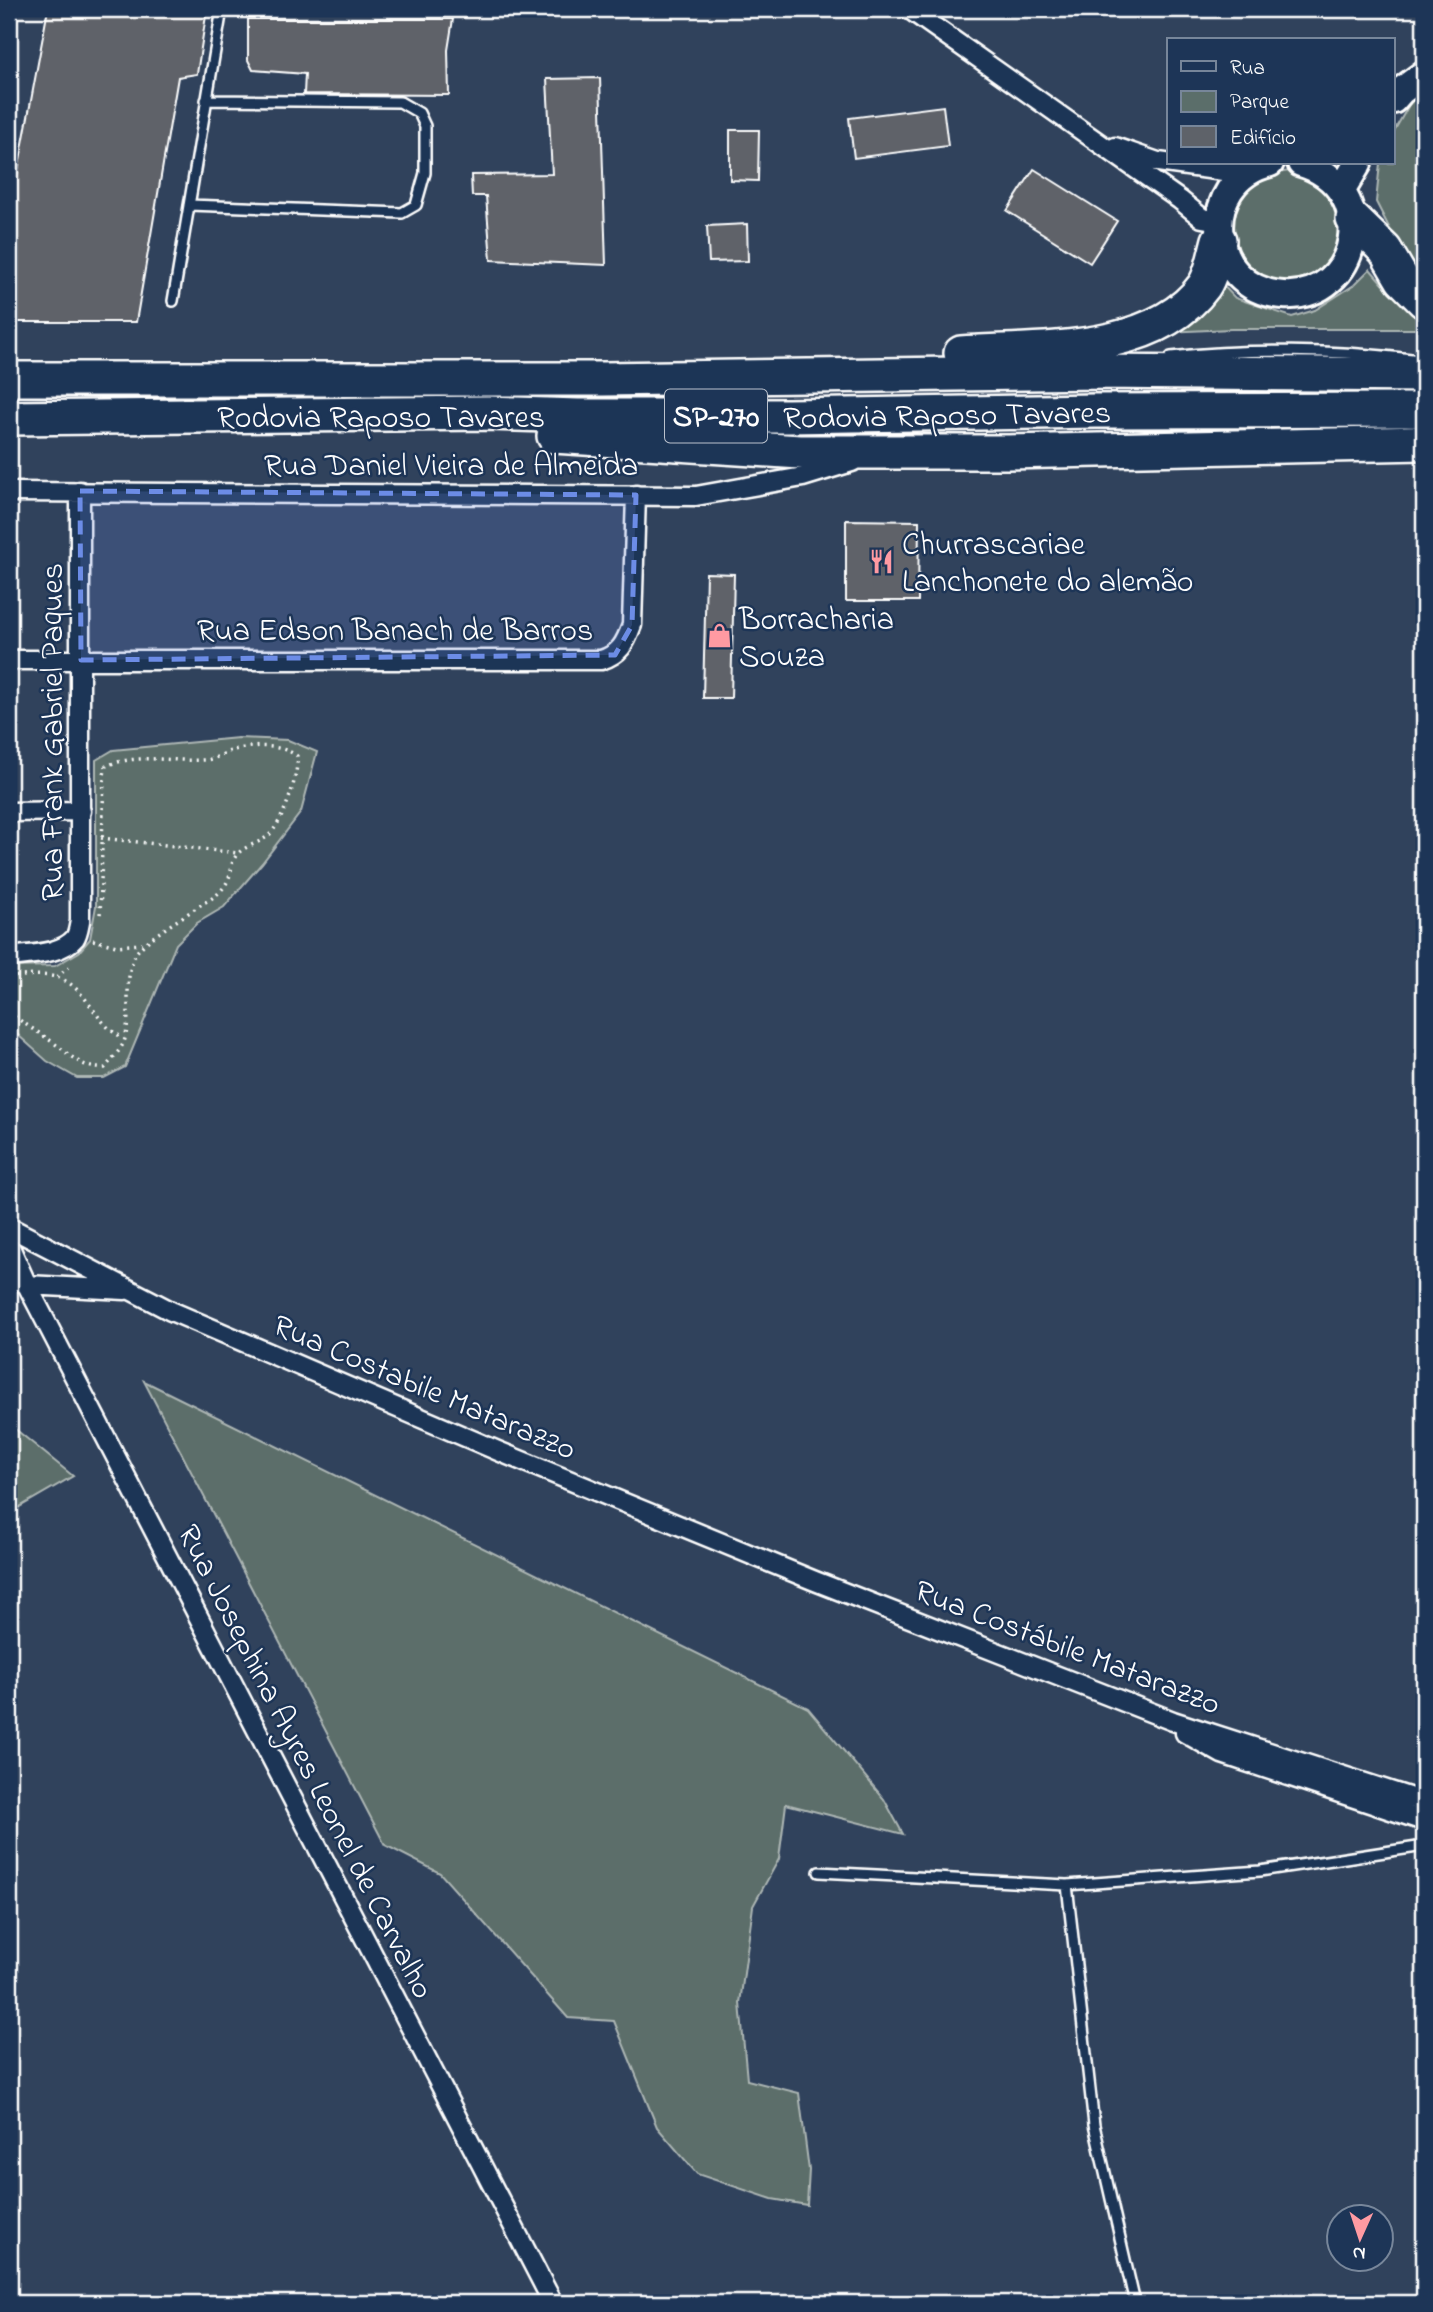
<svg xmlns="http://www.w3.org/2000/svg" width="1433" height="2312" font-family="'Indie Flower',sans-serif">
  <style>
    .green { fill: #5b6e6a; stroke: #adb6b4; stroke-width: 2 }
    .building { fill: #5e6269; stroke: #fff; stroke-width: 2 }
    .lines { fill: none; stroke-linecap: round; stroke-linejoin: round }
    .lane-casing { stroke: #fff; stroke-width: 14 }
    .street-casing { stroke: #fff; stroke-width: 23 }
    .secondary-casing { stroke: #fff; stroke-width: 32 }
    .highway-casing { stroke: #fff; stroke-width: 38 }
    .path { stroke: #fff; stroke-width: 3.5; stroke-dasharray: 2 5; stroke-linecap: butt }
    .lane { stroke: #1d3557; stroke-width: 9 }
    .street { stroke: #1d3557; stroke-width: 18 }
    .secondary { stroke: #1d3557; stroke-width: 26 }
    .highway { stroke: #1d3557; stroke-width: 33 }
    .marked { fill: #6c8ce6; fill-opacity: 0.2; stroke: #6c8ce6; stroke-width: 5; stroke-dasharray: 14 9; stroke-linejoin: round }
    .labels { text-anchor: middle; stroke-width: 5; stroke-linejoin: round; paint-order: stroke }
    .shield { fill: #1d3557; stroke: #bbc2cd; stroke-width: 2 }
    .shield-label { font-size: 30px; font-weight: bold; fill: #fff }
    .street-label { font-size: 32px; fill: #fff; stroke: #1d3557 }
    .poi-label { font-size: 32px; fill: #fff; stroke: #1d3557; text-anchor: start }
  </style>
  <rect width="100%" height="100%" fill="#30425c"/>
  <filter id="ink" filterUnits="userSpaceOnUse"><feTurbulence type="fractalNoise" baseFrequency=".0143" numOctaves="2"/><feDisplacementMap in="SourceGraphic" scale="14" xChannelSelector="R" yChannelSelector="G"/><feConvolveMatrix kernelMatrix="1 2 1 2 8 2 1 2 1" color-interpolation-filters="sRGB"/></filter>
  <g filter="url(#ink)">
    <!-- green -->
    <path class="green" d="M 1424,91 L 1424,282 L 1398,245 L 1376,202 L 1380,163 L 1393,163 L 1393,133 L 1413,98 Z
      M 1290,171 C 1334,179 1331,194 1349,231 L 1323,277 L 1287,287 L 1250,272 L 1238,256 L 1232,237 L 1233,217 L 1240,199 L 1253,184 L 1270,174 Z
      M 1370,269 L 1390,292 L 1424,318 L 1424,329 L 1231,329 L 1166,332 L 1205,310 L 1219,281 L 1235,298 L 1292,317 L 1315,310 L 1354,285 Z
      M 238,738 L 288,740 L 317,752 L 301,812 L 262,863 L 224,907 L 197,923 L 176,944 L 125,1067 L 104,1078 L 77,1078 L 47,1061 L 9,1027 L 9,967 L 55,966 L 79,952 L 90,939 L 96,906 L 96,760 L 113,750 Z
      M 144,1381 L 808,1708 L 884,1799 L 903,1834 L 786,1804 L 779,1859 L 753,1906 L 740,2003 L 747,2080 L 799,2093 L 809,2170 L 807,2205 L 772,2199 L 697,2174 L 657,2127 L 614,2021 L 568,2018 L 440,1873 L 385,1845 Z
      M 9,1424 L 73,1476 L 9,1513 Z
      M 1253,2298 L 1407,2303 L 1223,2303 Z"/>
    <!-- building -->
    <path class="building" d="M 48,9 L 207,9 L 197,74 L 178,77 L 136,322 L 9,322 L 9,219 Z
      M 248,19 L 453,19 L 448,50 L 449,95 L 304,94 L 305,74 L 253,70 L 248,60 Z
      M 600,78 L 606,265 L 491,260 L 486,196 L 472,196 L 471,175 L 552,174 L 547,79 Z
      M 943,106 L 948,146 L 854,158 L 849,118 Z
      M 730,130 L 759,130 L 758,181 L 730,180 Z
      M 1034,169 L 1117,221 L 1090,263 L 1007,211 Z
      M 747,224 L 748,261 L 709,262 L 707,226 Z
      M 846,520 L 919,521 L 918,601 L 846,601 Z
      M 706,573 L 734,574 L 731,698 L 703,698 Z"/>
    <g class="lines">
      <defs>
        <path id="lane" d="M 189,205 L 402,213 L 416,205 L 425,173 L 425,126 L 419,113 L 400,102 L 206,100
          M 173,301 L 222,9
          M 1171,357 C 1245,348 1338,350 1412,359
          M 819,1872 L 1067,1885 L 1260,1871 L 1424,1846
          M 1067,1885 L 1094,2125 L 1135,2303"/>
        <path id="street" d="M 909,9 L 1180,200 L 1202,218 L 1219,221
          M 1115,147 L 1158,162 L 1245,174
          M 9,492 L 696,496 L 803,477 L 852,462
          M 9,660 L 601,660 C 620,654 625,644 632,625 L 636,495
          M 9,812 L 81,811
          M 9,957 C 29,954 61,955 75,938 C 78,934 79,926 80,921 L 80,491
          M 9,1227 L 171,1311 L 498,1451 L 815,1581 L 1173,1721 L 1424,1802
          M 9,1245 L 27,1285 L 553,2303
          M 9,1275 L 27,1285 L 125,1290
          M 1185,1733 L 1222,1754 L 1424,1821"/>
        <path id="secondary" d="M 1393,100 L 1401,91 L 1424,74
          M 1270,163 C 1195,181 1206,290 1283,295 C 1361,300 1382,187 1301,163
          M 1342,190 L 1358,163"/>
        <path id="highway" d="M 1353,219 L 1385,250 L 1402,279 L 1424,301
          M 961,353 C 1038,348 1154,355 1204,286 C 1212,274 1215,254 1219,240
          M 9,379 L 603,379 L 1099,372 L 1424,375
          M 9,418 L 488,413 L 578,416 L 788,416 L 1095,411 L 1424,410
          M 554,436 L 800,452 L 1008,452 L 1424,443"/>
      </defs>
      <!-- lane casing -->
      <use href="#lane" class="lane-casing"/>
      <!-- street casing -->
      <use href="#street" class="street-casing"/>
      <!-- secondary casing -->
      <use href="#secondary" class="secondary-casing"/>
      <!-- highway casing -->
      <use href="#highway" class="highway-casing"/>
      <!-- path -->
      <path class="path" d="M 101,838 L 238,853
        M 93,940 L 116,946 L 142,944
        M 9,977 C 24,976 45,973 59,978 C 89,989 95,1026 124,1038
        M 57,977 L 71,965
        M 9,1012 C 22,1023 37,1031 51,1041 C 69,1053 81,1070 105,1068 C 111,1060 120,1051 124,1042 C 133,1014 122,982 135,955 C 141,941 189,914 203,903 C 217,897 228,886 231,871 C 232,865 232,861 236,856 C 243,846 258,844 268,836 C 283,823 299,776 297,756 C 282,744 252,745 234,750 C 223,753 215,760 203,760 C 172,762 136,753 106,766 L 104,775 L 100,919"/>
      <!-- lane -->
      <use href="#lane" class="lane"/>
      <!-- street -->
      <use href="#street" class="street"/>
      <!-- secondary -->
      <use href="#secondary" class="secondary"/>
      <!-- highway -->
      <use href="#highway" class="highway"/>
    </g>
  </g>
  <!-- marked area -->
  <path class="marked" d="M 80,491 L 636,495 L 632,625 L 615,655 L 81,660 Z"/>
  <!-- icons -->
  <defs>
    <symbol id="restaurant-bare" viewBox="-9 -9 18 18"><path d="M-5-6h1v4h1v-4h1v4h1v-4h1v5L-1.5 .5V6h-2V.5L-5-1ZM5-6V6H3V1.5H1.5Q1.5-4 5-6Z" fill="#ff9aa2" stroke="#1d3557" stroke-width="2.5" paint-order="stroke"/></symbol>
    <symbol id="shop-bare" viewBox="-9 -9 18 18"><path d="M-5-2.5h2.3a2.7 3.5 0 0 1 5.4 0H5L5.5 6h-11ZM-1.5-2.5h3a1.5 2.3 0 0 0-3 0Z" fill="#ff9aa2" stroke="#1d3557" stroke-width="2.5" paint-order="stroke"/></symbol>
  </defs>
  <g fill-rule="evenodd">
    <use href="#restaurant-bare" x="864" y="544" width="35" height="35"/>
    <use href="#shop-bare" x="702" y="618" width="35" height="35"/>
  </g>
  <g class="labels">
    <!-- shield labels -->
    <rect class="shield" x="665" y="389.5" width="102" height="53" rx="5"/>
    <g class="shield-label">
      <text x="716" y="426">SP-270</text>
    </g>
    <!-- street labels -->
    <g class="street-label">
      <text transform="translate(947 414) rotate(-1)" y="11">Rodovia Raposo Tavares</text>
      <text x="381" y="427">Rodovia Raposo Tavares</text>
      <text x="451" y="475">Rua Daniel Vieira de Almeida</text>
      <text x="395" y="640">Rua Edson Banach de Barros</text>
      <text transform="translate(51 732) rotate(-90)" y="11">Rua Frank Gabriel Paques</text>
      <text transform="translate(425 1386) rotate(23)" y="11">Rua Costabile Matarazzo</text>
      <text transform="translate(1068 1646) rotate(21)" y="11">Rua Costábile Matarazzo</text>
      <text transform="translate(307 1761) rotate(63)" y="11">Rua Josephina Ayres Leonel de Carvalho</text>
    </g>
    <!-- poi labels -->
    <g class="poi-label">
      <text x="902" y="554">Churrascariae<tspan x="902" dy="37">Lanchonete do alemão</tspan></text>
      <text x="739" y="629">Borracharia<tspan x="739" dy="37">Souza</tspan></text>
    </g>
  </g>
  <!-- margin -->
  <rect width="1433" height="2312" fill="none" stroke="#1d3557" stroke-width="35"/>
  <rect x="18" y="18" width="1398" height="2277" fill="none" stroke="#fff" stroke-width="2.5" filter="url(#ink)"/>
  <!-- legend -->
  <rect x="1167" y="38" width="228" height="126" fill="#1d3557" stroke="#77869a" stroke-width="2"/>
  <rect x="1181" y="61" width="35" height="10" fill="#1d3557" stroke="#77869a" stroke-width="2"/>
  <text x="1230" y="74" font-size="21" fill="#ffffff">Rua</text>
  <rect x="1181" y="91" width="35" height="21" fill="#5b6e6a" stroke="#77869a" stroke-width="2"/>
  <text x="1230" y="108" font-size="21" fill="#ffffff">Parque</text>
  <rect x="1181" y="126" width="35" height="21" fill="#5e6269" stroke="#77869a" stroke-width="2"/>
  <text x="1230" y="144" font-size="21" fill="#ffffff">Edifício</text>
  <!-- north arrow -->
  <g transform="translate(1360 2238) rotate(183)"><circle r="33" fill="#1d3557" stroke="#77869a" stroke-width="2"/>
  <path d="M0-5L12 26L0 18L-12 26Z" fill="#ff9aa2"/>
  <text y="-10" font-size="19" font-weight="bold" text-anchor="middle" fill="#ffffff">N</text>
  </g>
</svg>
